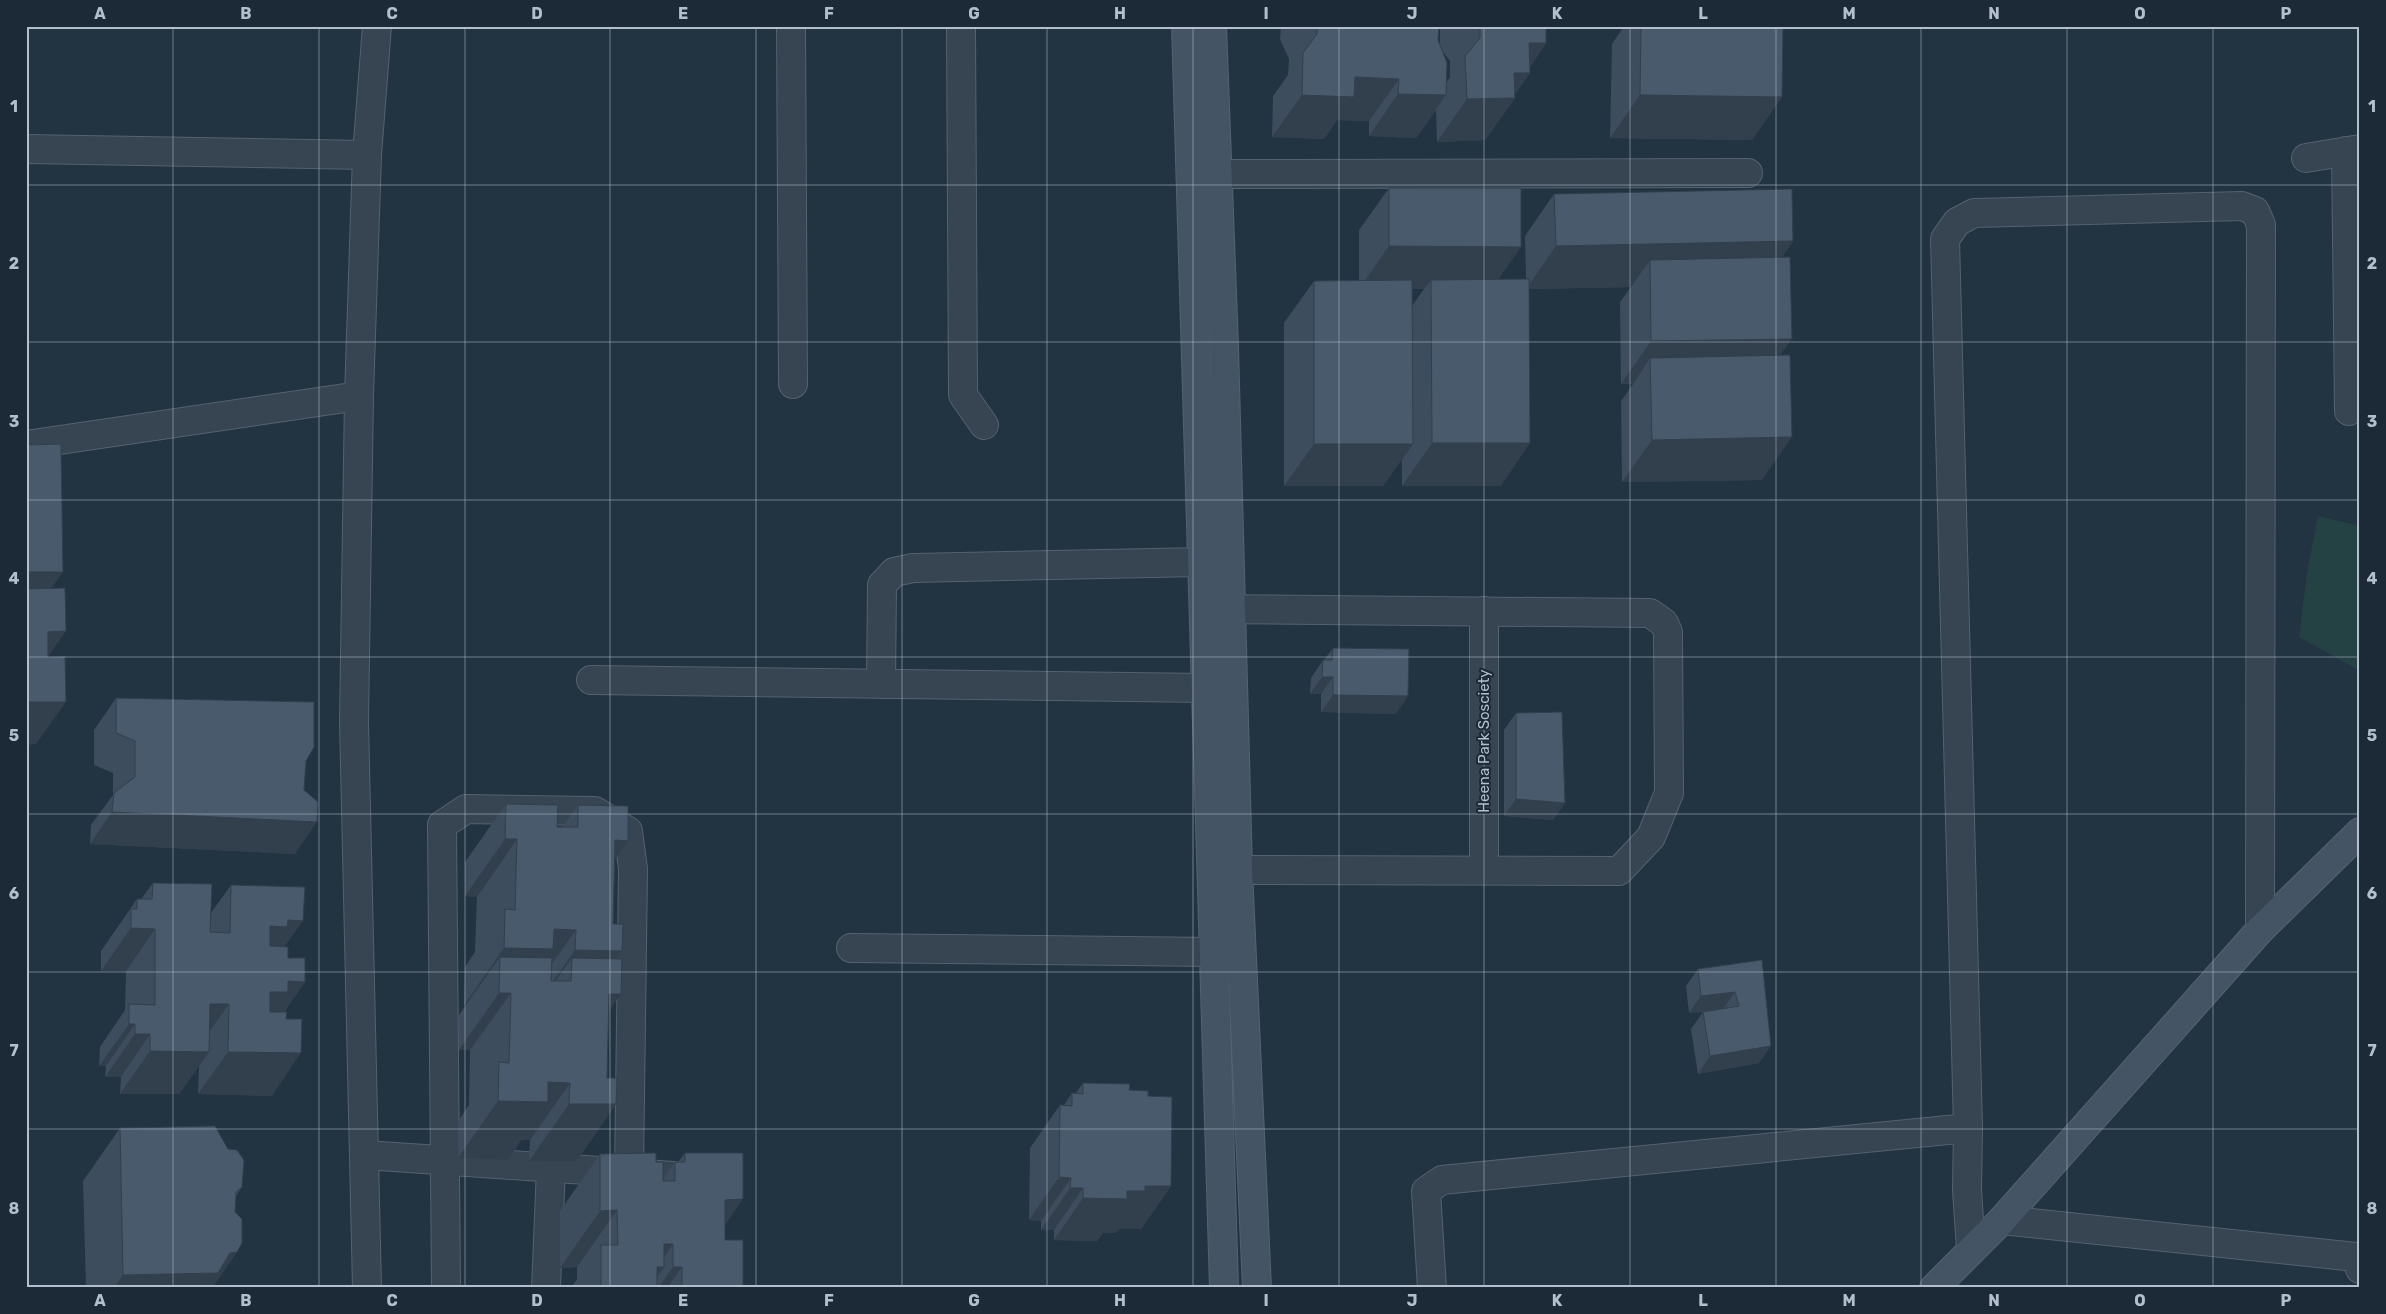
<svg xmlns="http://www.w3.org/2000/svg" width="2386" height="1314" font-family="Rubik,sans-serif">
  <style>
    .green { fill: #244243 }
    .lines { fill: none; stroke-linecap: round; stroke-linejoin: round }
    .street-casing { stroke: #55626f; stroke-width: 30 }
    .secondary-casing { stroke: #55626f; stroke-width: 30 }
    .street { stroke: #374452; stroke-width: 28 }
    .secondary { stroke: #445465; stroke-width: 28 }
    .wall { fill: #3e4d5d; fill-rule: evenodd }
    .shaded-wall { fill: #323f4c }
    .building { fill: #485a6c; stroke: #323f4c }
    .grid { fill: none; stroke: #b3bfcc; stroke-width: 1; stroke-opacity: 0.55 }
    .labels { text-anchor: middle; stroke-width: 4; stroke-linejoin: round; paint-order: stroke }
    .street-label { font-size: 15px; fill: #b3bfcc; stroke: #1c2937 }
    .neatline { fill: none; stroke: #b3bfcc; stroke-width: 2 }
    .grid-label { font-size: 16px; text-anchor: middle; font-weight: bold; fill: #b3bfcc }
  </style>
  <rect width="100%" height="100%" fill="#223342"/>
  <!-- green -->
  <path class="green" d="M 2318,516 L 2360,526 L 2360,671 L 2299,637 L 2307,573 Z"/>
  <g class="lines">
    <defs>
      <path id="street" d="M 791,26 L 793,384
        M 961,26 L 963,395 L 984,425
        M 26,149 L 367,155
        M 2346,151 L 2349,411
        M 2306,158 L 2360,149
        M 1218,174 L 1748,173
        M 26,445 L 359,396
        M 1207,609 L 1650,613 L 1664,623 L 1668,632 L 1669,793 L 1651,837 L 1619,871 L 1238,870
        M 1484,611 L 1484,871
        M 591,680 L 1206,688
        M 881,684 L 882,585 L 894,572 L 913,568 L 1202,562
        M 851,948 L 1214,952
        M 365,1155 L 703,1178
        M 2002,1220 L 2356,1257 L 2360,1269
        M 1971,1249 L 1967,1190 L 1968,1128 L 1945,239 L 1957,222 L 1974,213 L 2242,206 L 2255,211 L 2261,225 L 2260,930
        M 367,1288 L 354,722 L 359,396 L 367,155 L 377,26
        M 446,1288 L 442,825 L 466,809 L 595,811 L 628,831 L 633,869 L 629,1173
        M 546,1288 L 551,1168
        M 1432,1288 L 1426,1191 L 1442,1180 L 1968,1128"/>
      <path id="secondary" d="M 1186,26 L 1224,1288
        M 1212,26 L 1224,346 L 1238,870 L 1257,1288
        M 1934,1288 L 2002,1220 L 2260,930 L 2360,832"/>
    </defs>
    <!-- street casing -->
    <use href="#street" class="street-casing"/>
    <!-- secondary casing -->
    <use href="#secondary" class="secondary-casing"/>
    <!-- street -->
    <use href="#street" class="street"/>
    <!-- secondary -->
    <use href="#secondary" class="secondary"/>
  </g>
  <!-- wall -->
  <path class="wall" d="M 1281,26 L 1439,26 L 1438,40 L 1440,46 L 1440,26 L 1546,26 L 1546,43 L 1530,67 L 1530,73 L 1515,94 L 1515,98 L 1485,140 L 1437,142 L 1436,110 L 1416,138 L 1369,136 L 1369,121 L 1337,120 L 1324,139 L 1272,137 L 1273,96 L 1288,75 L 1289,59 L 1280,39 ZM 1443,52 L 1450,61 L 1450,77 L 1446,83 Z
    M 1624,26 L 1783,26 L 1782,97 L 1752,140 L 1610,138 L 1612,44 Z
    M 1389,188 L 1498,279 L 1526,279 L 1525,236 L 1554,194 L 1793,241 L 1782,257 L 1780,356 L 1762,480 L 1622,482 L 1621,401 L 1633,384 L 1621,384 L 1620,302 L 1631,287 L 1529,289 L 1501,486 L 1402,486 L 1402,459 L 1383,486 L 1284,486 L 1284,323 L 1314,281 L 1359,280 L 1359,230 ZM 1412,289 L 1424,289 L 1412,306 Z
    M 1333,648 L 1396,714 L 1321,712 L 1321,694 L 1310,694 L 1311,678 L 1323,660 L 1324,660 Z
    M 116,698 L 306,761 L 295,854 L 90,844 L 91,825 L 113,795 L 113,773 L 94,765 L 94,730 Z
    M 1516,713 L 1565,803 L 1553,820 L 1504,816 L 1504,730 Z
    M 506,804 L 557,827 L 562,827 L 578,805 L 628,841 L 615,859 L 613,924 L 622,951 L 617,959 L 609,1012 L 607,1078 L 616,1104 L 576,1162 L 529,1161 L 530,1140 L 521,1140 L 508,1160 L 458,1158 L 459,1120 L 469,1105 L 470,1050 L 459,1050 L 459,1015 L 466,1005 L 464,1005 L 465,967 L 475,952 L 477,897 L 465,896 L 465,862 Z
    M 153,883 L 211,913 L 231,885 L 285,947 L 288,958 L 305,982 L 284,1012 L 272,1096 L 198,1094 L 199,1066 L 179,1094 L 120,1094 L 121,1077 L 105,1077 L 106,1066 L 99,1066 L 100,1047 L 125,1010 L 126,971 L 101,971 L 101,951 L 137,899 L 141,899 Z
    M 1762,960 L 1759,1063 L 1698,1074 L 1691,1029 L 1703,1012 L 1689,1013 L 1686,986 L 1698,969 Z
    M 1083,1083 L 1129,1090 L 1148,1096 L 1171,1186 L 1141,1229 L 1119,1229 L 1115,1233 L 1103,1233 L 1097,1241 L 1054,1240 L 1054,1230 L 1041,1230 L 1041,1221 L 1029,1220 L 1030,1148 L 1060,1105 L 1064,1105 L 1072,1093 L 1076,1093 Z
    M 120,1128 L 242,1187 L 236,1196 L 235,1212 L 237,1252 L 212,1288 L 86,1288 L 83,1181 Z
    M 685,1153 L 725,1224 L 725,1240 L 743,1288 L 571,1288 L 577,1279 L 577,1267 L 560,1268 L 560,1211 L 600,1154 L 656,1162 L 663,1180 L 675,1162 L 678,1162 Z"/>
  <!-- shaded-wall -->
  <path class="shaded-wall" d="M 1529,43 L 1546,43 L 1526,73 L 1530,73 L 1512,98 L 1515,98 L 1485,140 L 1437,142 L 1467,99 Z
    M 1355,77 L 1399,79 L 1369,121 L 1337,120 L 1324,139 L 1272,137 L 1302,95 Z
    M 1398,94 L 1446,95 L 1416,138 L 1369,136 Z
    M 1640,95 L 1782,97 L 1752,140 L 1610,138 Z
    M 1793,241 L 1764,284 L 1650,260 L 1631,287 L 1526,289 L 1556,246 Z
    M 1389,246 L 1521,247 L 1491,290 L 1431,280 L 1424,289 L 1359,289 Z
    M 1792,339 L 1762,381 L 1650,358 L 1633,384 L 1621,384 L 1651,341 Z
    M 1792,437 L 1762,480 L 1622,482 L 1652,440 Z
    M 1432,443 L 1530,443 L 1501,486 L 1402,486 Z
    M 1314,444 L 1413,444 L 1383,486 L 1284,486 Z
    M 26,572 L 63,572 L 33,614 L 26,614 Z
    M 66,631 L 36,674 L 48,632 Z
    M 1322,677 L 1333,677 L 1321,694 L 1310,694 Z
    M 1333,695 L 1408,696 L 1396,714 L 1321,712 Z
    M 26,702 L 66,702 L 36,744 L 26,745 Z
    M 1516,799 L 1565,803 L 1553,820 L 1504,816 Z
    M 112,812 L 317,822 L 295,854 L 90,844 Z
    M 505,839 L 517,839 L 477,897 L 465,896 Z
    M 615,840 L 628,841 L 587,898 Z
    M 288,920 L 303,921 L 273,963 L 262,963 L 270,926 Z
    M 131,928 L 155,929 L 126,971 L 101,971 Z
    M 554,929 L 576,930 L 535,987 L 511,993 L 470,1050 L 459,1050 L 499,993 L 500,957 L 466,1005 L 464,1005 L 504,948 Z
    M 575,950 L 622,951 L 582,1009 L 572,958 L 537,1007 L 535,1007 Z
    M 288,981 L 305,982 L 275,1024 L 266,1024 L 270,992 Z
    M 1735,992 L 1723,1009 L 1689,1013 L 1701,996 Z
    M 609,994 L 621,994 L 581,1051 Z
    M 210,1004 L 229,1004 L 199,1046 Z
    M 129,1024 L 135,1024 L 106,1066 L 99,1066 Z
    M 135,1034 L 150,1034 L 121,1077 L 105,1077 Z
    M 1771,1046 L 1759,1063 L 1698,1074 L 1710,1056 Z
    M 150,1051 L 209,1052 L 179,1094 L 120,1094 Z
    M 228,1052 L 301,1053 L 272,1096 L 198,1094 Z
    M 548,1082 L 570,1083 L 530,1140 L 521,1140 L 508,1160 L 458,1158 L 498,1101 Z
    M 569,1104 L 616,1104 L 576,1162 L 529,1161 Z
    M 1059,1177 L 1071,1178 L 1041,1221 L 1029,1220 Z
    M 1145,1186 L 1171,1186 L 1141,1229 L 1119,1229 L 1115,1233 L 1103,1233 L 1097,1241 L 1054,1240 L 1083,1198 L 1127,1191 Z
    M 1070,1188 L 1083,1188 L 1054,1230 L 1041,1230 Z
    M 743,1199 L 703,1257 L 725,1200 Z
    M 617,1210 L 577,1267 L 560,1268 L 600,1211 Z
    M 664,1244 L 673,1244 L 657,1267 L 664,1267 L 650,1288 Z
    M 237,1252 L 212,1288 L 114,1288 L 123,1275 Z
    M 673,1267 L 682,1267 L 667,1288 L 658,1288 Z"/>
  <!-- building -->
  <path class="building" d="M 1318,26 L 1439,26 L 1438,40 L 1447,63 L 1446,95 L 1398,94 L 1399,79 L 1355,77 L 1354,97 L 1302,95 L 1303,53 L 1317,34 Z
    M 1480,26 L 1546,26 L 1546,43 L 1529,43 L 1530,73 L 1514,73 L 1515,98 L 1467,99 L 1465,56 L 1480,38 Z
    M 1641,26 L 1783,26 L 1782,97 L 1640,95 Z
    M 1389,188 L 1521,188 L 1521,247 L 1389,246 Z
    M 1792,189 L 1793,241 L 1556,246 L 1554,194 Z
    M 1790,257 L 1792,339 L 1651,341 L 1650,260 Z
    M 1529,279 L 1530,443 L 1432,443 L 1431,280 Z
    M 1412,280 L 1413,444 L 1314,444 L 1314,281 Z
    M 1790,355 L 1792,437 L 1652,440 L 1650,358 Z
    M 61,444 L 63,572 L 26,572 L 26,445 Z
    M 65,588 L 66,631 L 48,632 L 48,657 L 65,656 L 66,702 L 26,702 L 26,589 Z
    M 1333,648 L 1409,649 L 1408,696 L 1333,695 L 1333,677 L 1322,677 L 1323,660 L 1332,660 Z
    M 116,698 L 314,702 L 314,747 L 306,761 L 304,790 L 318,802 L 317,822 L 112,812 L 114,793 L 135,777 L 135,741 L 116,733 Z
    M 1562,712 L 1565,803 L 1516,799 L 1516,713 Z
    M 506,804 L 558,805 L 557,827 L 578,827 L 578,805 L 628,806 L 628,841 L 615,840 L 613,924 L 623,924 L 622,951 L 575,950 L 576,930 L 554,929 L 553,949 L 504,948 L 505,909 L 515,910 L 517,839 L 505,839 Z
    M 153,883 L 212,884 L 210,932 L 230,933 L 231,885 L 305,887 L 303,921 L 288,920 L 287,927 L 270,926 L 270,946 L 288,947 L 288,958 L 305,958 L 305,982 L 288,981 L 288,992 L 270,992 L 270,1012 L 287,1012 L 286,1019 L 302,1019 L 301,1053 L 228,1052 L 229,1004 L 210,1004 L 209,1052 L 150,1051 L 150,1034 L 135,1034 L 135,1024 L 129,1024 L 129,1004 L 155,1005 L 155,929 L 131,928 L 131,909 L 137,909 L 137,899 L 152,899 Z
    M 500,957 L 552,958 L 551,981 L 571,981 L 572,958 L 622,959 L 621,994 L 609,994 L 607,1078 L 617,1078 L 616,1104 L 569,1104 L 570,1083 L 548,1082 L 548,1102 L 498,1101 L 499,1062 L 509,1063 L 511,993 L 499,993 Z
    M 1762,960 L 1771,1046 L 1710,1056 L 1703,1012 L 1739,1006 L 1735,992 L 1701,996 L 1698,969 Z
    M 1083,1083 L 1130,1084 L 1129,1090 L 1148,1091 L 1148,1096 L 1172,1097 L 1171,1186 L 1145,1186 L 1145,1191 L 1127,1191 L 1127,1199 L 1083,1198 L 1083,1188 L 1070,1188 L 1071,1178 L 1059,1177 L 1060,1105 L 1072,1106 L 1072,1093 L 1083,1094 Z
    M 215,1126 L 228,1149 L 237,1150 L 244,1160 L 242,1187 L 236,1192 L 235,1212 L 242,1219 L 242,1243 L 237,1252 L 230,1253 L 218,1273 L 123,1275 L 120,1128 Z
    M 656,1153 L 656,1162 L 663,1162 L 663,1181 L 675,1181 L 675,1162 L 685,1162 L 685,1153 L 743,1153 L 743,1199 L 725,1200 L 725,1240 L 743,1240 L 743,1288 L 682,1288 L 682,1267 L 673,1267 L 673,1244 L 664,1244 L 664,1267 L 657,1267 L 657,1288 L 601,1288 L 601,1245 L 618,1245 L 617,1210 L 600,1211 L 600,1154 Z"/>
  <!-- grid -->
  <path class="grid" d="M 173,26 L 173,1288M 319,26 L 319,1288M 465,26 L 465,1288M 610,26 L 610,1288M 756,26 L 756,1288M 902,26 L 902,1288M 1047,26 L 1047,1288M 1193,26 L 1193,1288M 1339,26 L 1339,1288M 1484,26 L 1484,1288M 1630,26 L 1630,1288M 1776,26 L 1776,1288M 1921,26 L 1921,1288M 2067,26 L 2067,1288M 2213,26 L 2213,1288M 26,185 L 2360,185M 26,342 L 2360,342M 26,500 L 2360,500M 26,657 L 2360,657M 26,814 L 2360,814M 26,972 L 2360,972M 26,1129 L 2360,1129"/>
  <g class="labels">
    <!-- street labels -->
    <g class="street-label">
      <text transform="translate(1484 741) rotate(-90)" y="5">Heena Park Sosciety</text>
    </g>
  </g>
  <!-- border -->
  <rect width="2386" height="1314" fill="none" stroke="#1c2937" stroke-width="55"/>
  <rect x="28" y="28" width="2330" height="1258" class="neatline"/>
  <g class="grid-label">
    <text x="100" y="19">A</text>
    <text x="246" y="19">B</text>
    <text x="392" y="19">C</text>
    <text x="537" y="19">D</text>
    <text x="683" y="19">E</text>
    <text x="829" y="19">F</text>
    <text x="974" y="19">G</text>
    <text x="1120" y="19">H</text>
    <text x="1266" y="19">I</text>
    <text x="1412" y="19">J</text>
    <text x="1557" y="19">K</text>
    <text x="1703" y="19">L</text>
    <text x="1849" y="19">M</text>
    <text x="1994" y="19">N</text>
    <text x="2140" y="19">O</text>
    <text x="2286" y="19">P</text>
    <text x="14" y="112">1</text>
    <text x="2372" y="112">1</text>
    <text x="14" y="269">2</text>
    <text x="2372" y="269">2</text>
    <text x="14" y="427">3</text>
    <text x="2372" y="427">3</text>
    <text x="14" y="584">4</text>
    <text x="2372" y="584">4</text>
    <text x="14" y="741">5</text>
    <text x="2372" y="741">5</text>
    <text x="14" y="899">6</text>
    <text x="2372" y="899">6</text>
    <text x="14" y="1056">7</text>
    <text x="2372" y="1056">7</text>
    <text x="14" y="1214">8</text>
    <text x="2372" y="1214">8</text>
    <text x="100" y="1306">A</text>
    <text x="246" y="1306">B</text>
    <text x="392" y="1306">C</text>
    <text x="537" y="1306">D</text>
    <text x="683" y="1306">E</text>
    <text x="829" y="1306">F</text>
    <text x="974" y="1306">G</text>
    <text x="1120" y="1306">H</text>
    <text x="1266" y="1306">I</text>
    <text x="1412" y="1306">J</text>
    <text x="1557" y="1306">K</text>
    <text x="1703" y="1306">L</text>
    <text x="1849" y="1306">M</text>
    <text x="1994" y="1306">N</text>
    <text x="2140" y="1306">O</text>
    <text x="2286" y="1306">P</text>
  </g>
</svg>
